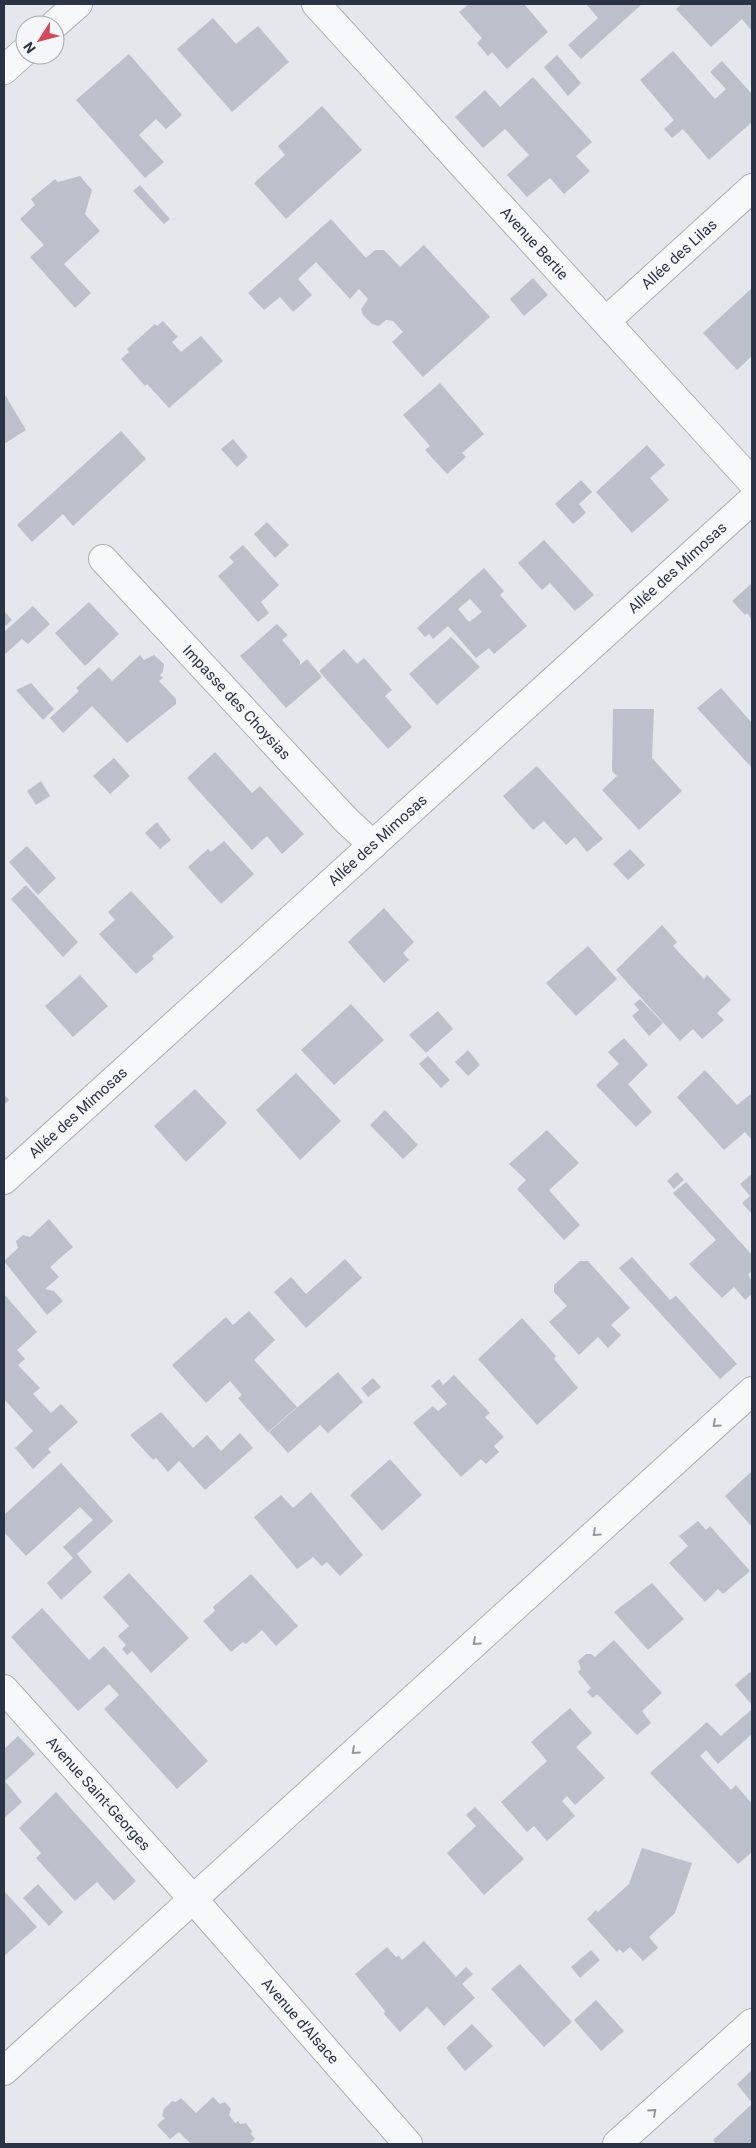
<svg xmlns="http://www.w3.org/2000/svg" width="756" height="2148" font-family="Roboto,sans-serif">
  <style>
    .building { fill: #bbc0ca; fill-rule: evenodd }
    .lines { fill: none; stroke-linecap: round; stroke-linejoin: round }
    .minor-casing { stroke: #a9aeb7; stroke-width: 30 }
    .minor { stroke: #f7f8fa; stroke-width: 28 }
    .oneway { stroke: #9196a0 }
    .labels { text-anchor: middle; stroke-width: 5; stroke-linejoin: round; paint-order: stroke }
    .street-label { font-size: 15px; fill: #2b3445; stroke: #f4f6f9 }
  </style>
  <rect width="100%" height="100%" fill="#e4e7ec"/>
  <!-- building -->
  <path class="building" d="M 469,4 L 524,4 L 548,32 L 507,69 L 492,52 L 488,56 L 477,43 L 482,38 L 459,12 Z
    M 586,4 L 642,4 L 581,59 L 568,45 L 598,18 Z
    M 682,4 L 752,4 L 752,31 L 742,19 L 711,47 L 676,9 Z
    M 213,18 L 236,44 L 258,26 L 289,62 L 232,112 L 177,49 Z
    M 673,51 L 715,99 L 726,89 L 710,72 L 722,61 L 752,94 L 752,122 L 709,160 L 683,129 L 672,138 L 664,129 L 674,120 L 640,80 Z
    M 129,54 L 182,115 L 166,129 L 156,119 L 139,135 L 164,162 L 145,178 L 76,100 Z
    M 557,55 L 581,83 L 568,96 L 544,67 Z
    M 533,77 L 592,142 L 576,156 L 590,171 L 564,194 L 550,178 L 527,197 L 507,175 L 529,155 L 505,129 L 483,148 L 455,117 L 485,90 L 500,107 Z
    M 322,106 L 362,150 L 286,219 L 254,183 L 285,155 L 278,146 Z
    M 80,176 L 92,190 L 85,214 L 100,231 L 64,264 L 91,293 L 75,308 L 30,257 L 44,245 L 20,219 L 35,205 L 31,199 L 55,179 L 58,182 Z
    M 140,185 L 170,219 L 164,224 L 133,191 Z
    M 331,219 L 366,258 L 375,250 L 384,250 L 400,267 L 424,245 L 490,317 L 423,377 L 392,342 L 403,332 L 393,321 L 386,320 L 379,326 L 372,324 L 363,315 L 361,309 L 368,299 L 359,289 L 350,299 L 316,262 L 298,279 L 312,295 L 293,312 L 280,297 L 264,310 L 248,293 Z
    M 533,278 L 548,295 L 524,316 L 510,299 Z
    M 752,288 L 752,356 L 737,370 L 703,333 Z
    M 163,321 L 178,337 L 172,342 L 181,352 L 201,336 L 223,361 L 169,408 L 147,384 L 145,386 L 121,359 L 129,352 L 127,349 L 155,324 L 157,326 Z
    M 440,383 L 484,434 L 462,453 L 466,457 L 447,474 L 425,450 L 430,446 L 403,415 Z
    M 4,393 L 26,430 L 4,444 Z
    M 121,431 L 146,459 L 73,526 L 63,514 L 32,542 L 17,525 Z
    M 233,439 L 248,457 L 237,467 L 221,449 Z
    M 647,445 L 665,465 L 650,478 L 669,500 L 632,533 L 596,492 Z
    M 581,480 L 592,492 L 579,504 L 586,513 L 573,524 L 555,504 Z
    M 267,522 L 289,545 L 275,558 L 254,534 Z
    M 544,540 L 594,595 L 575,611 L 550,583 L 542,590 L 518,563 Z
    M 243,545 L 279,585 L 261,602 L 269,613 L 258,622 L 218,576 L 234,562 L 229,557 Z
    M 484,568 L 504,591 L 500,595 L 527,626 L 494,654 L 489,648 L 476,658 L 448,626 L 433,639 L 429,634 L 425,637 L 417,628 ZM 470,599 L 482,612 L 469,622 L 458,609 Z
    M 752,583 L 752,620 L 747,613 L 745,615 L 732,601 Z
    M 89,602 L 119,634 L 85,666 L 55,633 Z
    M 33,606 L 50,624 L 28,644 L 22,639 L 4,655 L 4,632 Z
    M 4,611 L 12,620 L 4,627 Z
    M 277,624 L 288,635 L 282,640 L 300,661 L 300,665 L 307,659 L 322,677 L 286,708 L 240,656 Z
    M 451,637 L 480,667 L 437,705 L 409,674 Z
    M 344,649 L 357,664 L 364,658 L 392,690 L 385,696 L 412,727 L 388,749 L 319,671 Z
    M 140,655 L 144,660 L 154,655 L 164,664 L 163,672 L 160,675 L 163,678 L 159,681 L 176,699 L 176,704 L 127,743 L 92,706 L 63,733 L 50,718 L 79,691 L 76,688 L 99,667 L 112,681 Z
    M 31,683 L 54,709 L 43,720 L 16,690 Z
    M 721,688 L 752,723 L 752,768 L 697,708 Z
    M 613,709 L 654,709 L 652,758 L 682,791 L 639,830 L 602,790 L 617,776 L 612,771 Z
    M 215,752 L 252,793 L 260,786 L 304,834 L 282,854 L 267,836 L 252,850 L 187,778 Z
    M 114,758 L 130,776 L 110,794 L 93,776 Z
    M 537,766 L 603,839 L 587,852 L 575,837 L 566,845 L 544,821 L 533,830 L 503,796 Z
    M 41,781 L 50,796 L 36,805 L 27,791 Z
    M 157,822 L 171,840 L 160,849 L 145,833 Z
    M 224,841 L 254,874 L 221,904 L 188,867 L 208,849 L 211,852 Z
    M 27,846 L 56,878 L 38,895 L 9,862 Z
    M 630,849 L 645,865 L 628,880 L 613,864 Z
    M 26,885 L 78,942 L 63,957 L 11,899 Z
    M 131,891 L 174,937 L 152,956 L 154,959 L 136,974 L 99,934 L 115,920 L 108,912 Z
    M 384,908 L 414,942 L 403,953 L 409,960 L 384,983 L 348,942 Z
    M 662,925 L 677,942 L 673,946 L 704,979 L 707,975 L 731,1000 L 717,1013 L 724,1020 L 702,1039 L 693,1029 L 680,1041 L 616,970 Z
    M 588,946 L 617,979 L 576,1016 L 546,983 Z
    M 80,975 L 108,1006 L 73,1037 L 45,1006 Z
    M 640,999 L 663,1023 L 649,1036 L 632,1016 L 639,1010 L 634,1004 Z
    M 351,1004 L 384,1040 L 334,1085 L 301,1050 Z
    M 438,1011 L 453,1029 L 426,1053 L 409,1035 Z
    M 624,1038 L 648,1065 L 628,1084 L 652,1112 L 636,1127 L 596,1085 L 619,1064 L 608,1052 Z
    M 468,1050 L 480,1065 L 468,1076 L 455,1062 Z
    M 428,1056 L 450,1080 L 441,1088 L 419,1064 Z
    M 705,1070 L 737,1105 L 752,1093 L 752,1140 L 745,1132 L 724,1150 L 677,1097 Z
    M 296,1073 L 341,1121 L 300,1160 L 256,1110 Z
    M 195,1089 L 227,1123 L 186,1162 L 154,1126 Z
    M 4,1094 L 9,1100 L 4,1105 Z
    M 385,1110 L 418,1145 L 403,1159 L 370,1125 Z
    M 547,1130 L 579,1163 L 549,1190 L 580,1225 L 564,1240 L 517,1189 L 526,1180 L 509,1164 Z
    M 677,1172 L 684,1180 L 674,1189 L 667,1181 Z
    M 752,1174 L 752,1214 L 742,1203 L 750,1196 L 740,1184 Z
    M 686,1182 L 752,1255 L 752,1270 L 748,1275 L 752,1281 L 752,1294 L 745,1300 L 734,1287 L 722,1298 L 689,1264 L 716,1240 L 673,1193 Z
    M 49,1219 L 73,1247 L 50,1267 L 59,1277 L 45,1289 L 54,1291 L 63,1301 L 47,1315 L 4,1261 L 18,1248 L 16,1241 L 23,1235 L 30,1237 Z
    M 632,1257 L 670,1300 L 676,1296 L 737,1364 L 720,1379 L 619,1268 Z
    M 345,1259 L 362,1278 L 306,1328 L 274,1292 L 291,1277 L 306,1294 Z
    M 580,1261 L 588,1261 L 630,1308 L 611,1325 L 621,1335 L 608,1348 L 598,1337 L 579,1355 L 549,1322 L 567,1306 L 554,1292 L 554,1285 Z
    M 4,1294 L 37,1332 L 17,1350 L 25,1359 L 18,1365 L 40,1388 L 33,1394 L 51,1413 L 61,1404 L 78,1422 L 48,1449 L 51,1452 L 33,1469 L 15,1448 L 33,1431 L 4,1399 Z
    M 249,1311 L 275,1340 L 254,1360 L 297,1407 L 268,1432 L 238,1398 L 242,1395 L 230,1381 L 206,1403 L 172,1365 L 226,1317 L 233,1325 Z
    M 522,1318 L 556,1356 L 554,1359 L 578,1388 L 537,1425 L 478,1359 Z
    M 338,1372 L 363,1402 L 328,1433 L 320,1425 L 288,1453 L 269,1432 Z
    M 454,1375 L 490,1413 L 485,1417 L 504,1437 L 494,1446 L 499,1452 L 486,1464 L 481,1459 L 461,1477 L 413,1423 L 433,1406 L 438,1411 L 447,1404 L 431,1386 L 439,1379 L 443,1385 Z
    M 373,1378 L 381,1387 L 368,1397 L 361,1388 Z
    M 161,1412 L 193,1448 L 207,1435 L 221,1451 L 240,1433 L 253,1448 L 205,1490 L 179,1461 L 168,1472 L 156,1458 L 153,1460 L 130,1435 Z
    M 390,1459 L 422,1495 L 382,1531 L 350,1495 Z
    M 61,1463 L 113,1521 L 77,1554 L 92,1572 L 61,1600 L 47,1583 L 73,1558 L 63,1547 L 93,1520 L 80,1507 L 26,1556 L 4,1532 L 4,1515 Z
    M 752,1471 L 752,1527 L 725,1496 Z
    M 311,1492 L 363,1555 L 340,1576 L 327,1562 L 322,1566 L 313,1557 L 297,1569 L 254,1517 L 281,1495 L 293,1508 Z
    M 698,1521 L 706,1530 L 710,1526 L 750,1571 L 723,1594 L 718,1589 L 705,1602 L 669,1563 L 688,1546 L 679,1536 Z
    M 129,1573 L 189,1638 L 151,1673 L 132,1651 L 127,1655 L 122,1649 L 126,1645 L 118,1636 L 129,1626 L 103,1597 Z
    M 251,1574 L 298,1626 L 276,1646 L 262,1630 L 246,1644 L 243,1642 L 231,1652 L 203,1621 L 215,1611 L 213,1607 Z
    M 652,1583 L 684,1619 L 648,1650 L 614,1612 Z
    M 42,1608 L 89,1660 L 104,1646 L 208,1761 L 177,1789 L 104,1709 L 119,1695 L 109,1684 L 78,1711 L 11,1637 Z
    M 614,1640 L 662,1693 L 642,1711 L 651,1723 L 637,1735 L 597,1694 L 593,1698 L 587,1692 L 591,1688 L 578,1672 L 581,1669 L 578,1661 L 586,1654 L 591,1654 L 595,1657 Z
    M 750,1672 L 752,1674 L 752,1705 L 735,1685 Z
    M 570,1708 L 592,1733 L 576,1747 L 605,1778 L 575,1805 L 567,1796 L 562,1801 L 575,1816 L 547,1841 L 534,1826 L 527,1832 L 501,1802 L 547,1761 L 531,1742 Z
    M 751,1710 L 752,1734 L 718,1764 L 706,1750 L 700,1756 L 731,1790 L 736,1785 L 752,1804 L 752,1852 L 738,1864 L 650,1773 L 707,1722 L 721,1736 Z
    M 18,1736 L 35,1754 L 5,1781 L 22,1802 L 4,1818 L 4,1749 Z
    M 56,1792 L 136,1881 L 114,1901 L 97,1882 L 75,1901 L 36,1858 L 41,1853 L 19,1828 Z
    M 475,1807 L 524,1859 L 484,1895 L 447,1853 L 476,1826 L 466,1815 Z
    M 642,1848 L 692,1863 L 675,1913 L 649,1937 L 658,1948 L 643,1961 L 630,1947 L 623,1953 L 619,1949 L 617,1952 L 587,1919 L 596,1910 L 598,1912 L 629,1884 Z
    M 38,1884 L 63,1912 L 49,1926 L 23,1898 Z
    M 4,1891 L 37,1927 L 4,1956 Z
    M 424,1941 L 456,1977 L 466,1967 L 473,1974 L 462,1984 L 475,1998 L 444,2026 L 427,2007 L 400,2032 L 384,2014 L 385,2011 L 355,1974 L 387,1947 L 396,1957 L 399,1956 L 402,1960 Z
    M 591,1950 L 600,1960 L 580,1978 L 571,1967 Z
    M 520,1964 L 572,2022 L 544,2047 L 491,1989 Z
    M 596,2000 L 624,2031 L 601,2051 L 574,2020 Z
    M 472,2024 L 493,2046 L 465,2071 L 446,2048 Z
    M 751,2071 L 752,2072 L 752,2103 L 737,2084 Z
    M 213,2097 L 220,2104 L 225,2102 L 231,2109 L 229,2115 L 235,2123 L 238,2121 L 240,2124 L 246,2123 L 252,2131 L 251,2134 L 255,2139 L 249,2144 L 191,2144 L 179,2132 L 170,2139 L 157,2125 L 165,2118 L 162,2116 L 164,2109 L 172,2101 L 176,2102 L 181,2098 L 196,2113 Z
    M 752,2104 L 752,2144 L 716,2144 L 713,2140 Z"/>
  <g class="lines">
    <defs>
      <g id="minor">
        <path id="s1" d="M 316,4 L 752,482"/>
        <path d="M 54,25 L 78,4"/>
        <path d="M 4,70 L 25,51"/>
        <path id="s2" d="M 606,321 L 752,188"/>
        <path id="s3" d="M 103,559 L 346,820 L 373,845"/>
        <path id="s4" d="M 4,1180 L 752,500"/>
        <path id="s5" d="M 4,1689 L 193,1899 L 408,2144"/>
        <path d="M 4,2071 L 752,1391"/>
        <path d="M 617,2144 L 752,2023"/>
      </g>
    </defs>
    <!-- minor casing -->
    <use href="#minor" class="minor-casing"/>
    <!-- minor -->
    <use href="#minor" class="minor"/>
  </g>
  <!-- one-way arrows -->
  <defs><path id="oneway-chevron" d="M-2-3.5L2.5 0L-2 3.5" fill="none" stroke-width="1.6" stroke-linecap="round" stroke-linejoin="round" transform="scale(1.25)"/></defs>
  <g class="oneway">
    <use href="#oneway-chevron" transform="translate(716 1424) rotate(138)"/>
    <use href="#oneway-chevron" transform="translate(596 1533) rotate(138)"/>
    <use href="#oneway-chevron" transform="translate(476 1642) rotate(138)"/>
    <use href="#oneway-chevron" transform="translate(355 1751) rotate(138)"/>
    <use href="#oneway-chevron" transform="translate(653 2112) rotate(-42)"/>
  </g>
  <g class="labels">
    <!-- street labels -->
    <g class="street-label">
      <text dy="5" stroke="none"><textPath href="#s1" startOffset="324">Avenue Bertie</textPath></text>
      <text dy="5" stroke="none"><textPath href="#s2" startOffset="99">Allée des Lilas</textPath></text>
      <text dy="5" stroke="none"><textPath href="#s4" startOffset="910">Allée des Mimosas</textPath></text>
      <text dy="5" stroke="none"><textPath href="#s3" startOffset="196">Impasse des Choysias</textPath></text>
      <text dy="5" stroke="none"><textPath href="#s4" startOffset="505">Allée des Mimosas</textPath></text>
      <text dy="5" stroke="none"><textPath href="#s4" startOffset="100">Allée des Mimosas</textPath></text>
      <text dy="5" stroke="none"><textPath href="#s5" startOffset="141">Avenue Saint-Georges</textPath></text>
      <text dy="5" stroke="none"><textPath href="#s5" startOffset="445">Avenue d'Alsace</textPath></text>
    </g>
  </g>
  <!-- border -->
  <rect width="756" height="2148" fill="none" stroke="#2b3445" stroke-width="10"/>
  <!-- north arrow -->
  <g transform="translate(40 40) rotate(234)"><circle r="24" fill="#f4f6f9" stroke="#a4a8b1"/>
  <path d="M0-4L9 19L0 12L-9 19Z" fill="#d1495b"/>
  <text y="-8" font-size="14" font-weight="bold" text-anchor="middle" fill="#2b3445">N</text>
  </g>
</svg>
